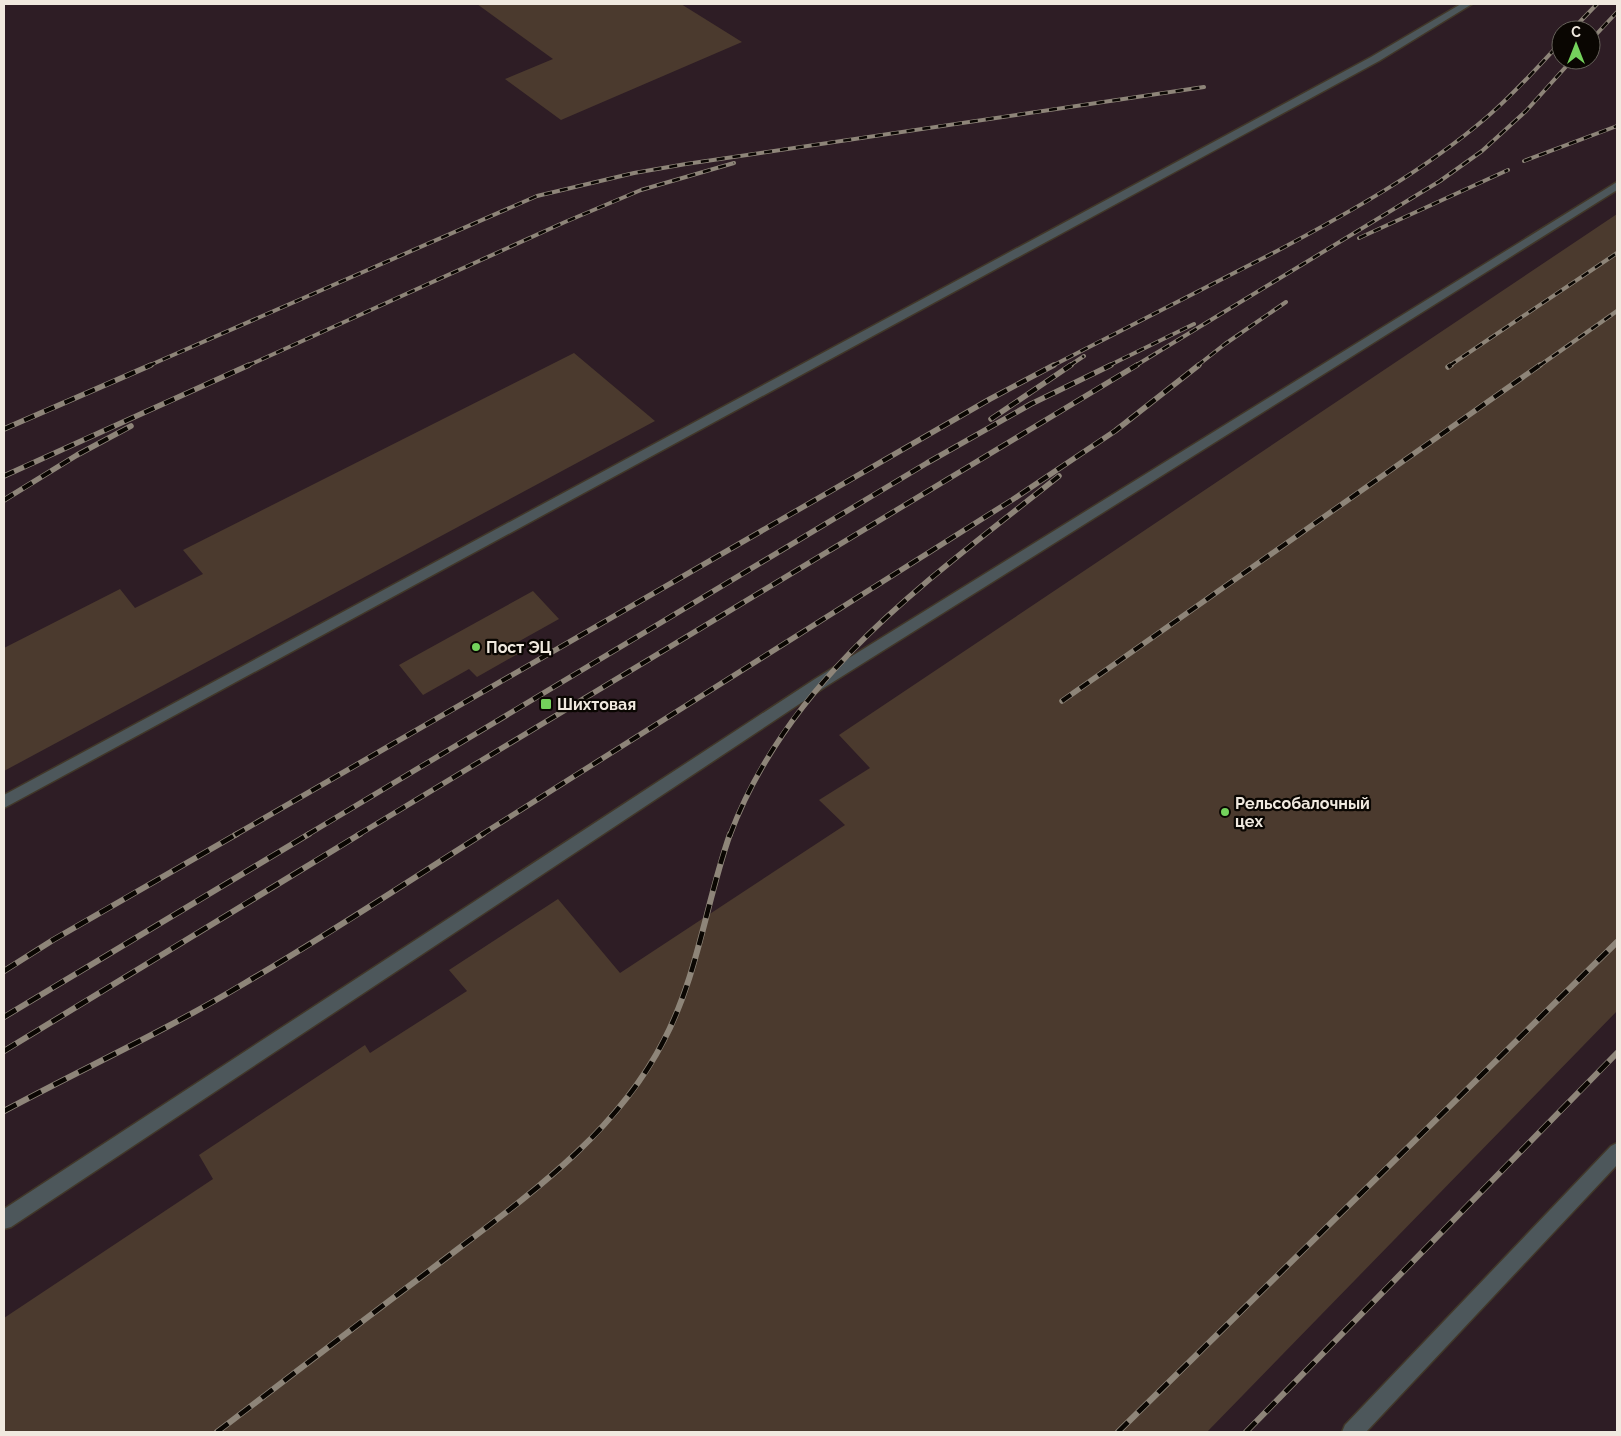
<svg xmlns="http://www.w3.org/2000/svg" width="1621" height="1436" font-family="Raleway,sans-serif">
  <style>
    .industrial { fill: #2e1d25; fill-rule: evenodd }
    .building { fill: #4b3a2e }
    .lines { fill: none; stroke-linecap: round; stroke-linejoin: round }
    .minor-casing { stroke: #413729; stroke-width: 3 }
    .minor { fill: #4d575b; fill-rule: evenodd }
    .rail-far2-casing { stroke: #8e8579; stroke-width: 4 }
    .rail-far1-casing { stroke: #8e8579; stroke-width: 5.5 }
    .rail-casing { stroke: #8e8579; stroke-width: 6 }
    .rail-far2 { stroke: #0a0602; stroke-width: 2.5; stroke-dasharray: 8; stroke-linecap: butt }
    .rail-far1 { stroke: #0a0602; stroke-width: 4; stroke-dasharray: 11; stroke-linecap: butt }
    .rail { stroke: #0a0602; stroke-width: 4.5; stroke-dasharray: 14; stroke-linecap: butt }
    .poi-dot { fill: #74d25c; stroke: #0a0602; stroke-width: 2 }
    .labels { text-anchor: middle; stroke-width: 4.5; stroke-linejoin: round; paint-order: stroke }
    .poi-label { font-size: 16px; font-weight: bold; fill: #f0e9df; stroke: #0a0602; text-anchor: start }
  </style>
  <rect width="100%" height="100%" fill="#251a0b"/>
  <!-- industrial -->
  <path class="industrial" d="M 4,4 L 1617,4 L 1617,1432 L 4,1432 ZM 1561,30 L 1591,30 L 1591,60 L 1561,60 Z"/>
  <!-- building -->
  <path class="building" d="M 477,4 L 681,4 L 742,42 L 561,120 L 505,79 L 553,59 Z
    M 1617,214 L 1617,1011 L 1207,1432 L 4,1432 L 4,1318 L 213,1179 L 199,1155 L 365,1045 L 370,1053 L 467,991 L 449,970 L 558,899 L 620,973 L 845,825 L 819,800 L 870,768 L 839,735 Z
    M 574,353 L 655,421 L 4,771 L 4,648 L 120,589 L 135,608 L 203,574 L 183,550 Z
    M 533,591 L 559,619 L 516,643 L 523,651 L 477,677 L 469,669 L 423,695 L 399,665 Z"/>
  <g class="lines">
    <defs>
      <path id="minor" d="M 1461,4 L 1472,4 L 1379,61 L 4,808 L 4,795 L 1371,57 Z
        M 1617,182 L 1617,190 L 825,687 L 11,1227 L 4,1229 L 4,1209 L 815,679 Z
        M 1617,1143 L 1617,1165 L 1366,1432 L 1342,1432 L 1345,1425 L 1611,1146 Z"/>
    </defs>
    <!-- minor casing -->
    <use href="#minor" class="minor-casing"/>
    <!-- minor -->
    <use href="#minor" class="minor"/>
    <defs>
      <path id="rail-far2" d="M 1572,30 L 1597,4
        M 1591,40 L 1617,12
        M 1524,161 L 1617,126
        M 1359,238 L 1508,170
        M 148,366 L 537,196 L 634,173 L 686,164 L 1204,87
        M 247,366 L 565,222 L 641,190 L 734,163
        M 1052,366 C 1127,327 1202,290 1277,251 C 1350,212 1424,171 1487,117 C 1514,94 1537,68 1561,42
        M 1069,366 L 1084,356
        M 1108,366 L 1194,324
        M 1135,366 L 1440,181 L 1482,151 L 1526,111 L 1572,60
        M 1197,366 L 1225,344 L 1286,302
        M 1449,366 L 1617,253
        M 1539,366 L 1617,311"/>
      <path id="rail-far1" d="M 1448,367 L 1451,365
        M 991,419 L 1071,365
        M 4,429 L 151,365
        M 4,476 L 249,365
        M 4,500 L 77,455 L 131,426
        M 1062,701 L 1540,365
        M 235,835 L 990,399 L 1054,365
        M 307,835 L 927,463 L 1031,404 L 1111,365
        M 358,835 L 1137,365
        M 481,835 L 1012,500 L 1115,431 L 1199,365
        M 730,835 C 790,675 930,579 1059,476"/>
      <path id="rail" d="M 4,971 L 53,940 L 237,834
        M 4,1017 L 309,834
        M 4,1051 L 360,834
        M 4,1111 C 84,1068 167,1030 245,983 C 326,936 404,884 483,834
        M 217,1432 C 288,1378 358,1324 429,1271 C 516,1204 613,1140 664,1040 C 698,975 706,902 730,834
        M 1118,1432 L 1617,942
        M 1246,1432 L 1617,1053"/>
    </defs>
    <!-- rail-far2 casing -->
    <use href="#rail-far2" class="rail-far2-casing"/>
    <!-- rail-far1 casing -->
    <use href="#rail-far1" class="rail-far1-casing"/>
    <!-- rail casing -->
    <use href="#rail" class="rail-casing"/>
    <!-- rail-far2 -->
    <use href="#rail-far2" class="rail-far2"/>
    <!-- rail-far1 -->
    <use href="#rail-far1" class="rail-far1"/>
    <!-- rail -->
    <use href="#rail" class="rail"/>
  </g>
  <!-- markers -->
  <g class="poi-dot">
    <circle cx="476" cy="647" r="5"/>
    <rect x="540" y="698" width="12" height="12" rx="2.5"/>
    <circle cx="1225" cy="812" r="5"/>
  </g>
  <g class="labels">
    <!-- poi labels -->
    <g class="poi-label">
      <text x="486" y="653">Пост ЭЦ</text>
      <text x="557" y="710">Шихтовая</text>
      <text x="1235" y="809">Рельсобалочный<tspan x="1235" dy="18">цех</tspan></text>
    </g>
  </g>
  <!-- border -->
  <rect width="1621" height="1436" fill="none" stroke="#f0e9df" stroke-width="10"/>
  <!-- north arrow -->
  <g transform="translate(1576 45)"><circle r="24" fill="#0a0602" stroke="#66615a"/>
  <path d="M0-4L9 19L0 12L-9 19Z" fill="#74d25c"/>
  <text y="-8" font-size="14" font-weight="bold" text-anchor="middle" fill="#f0e9df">С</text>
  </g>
</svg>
